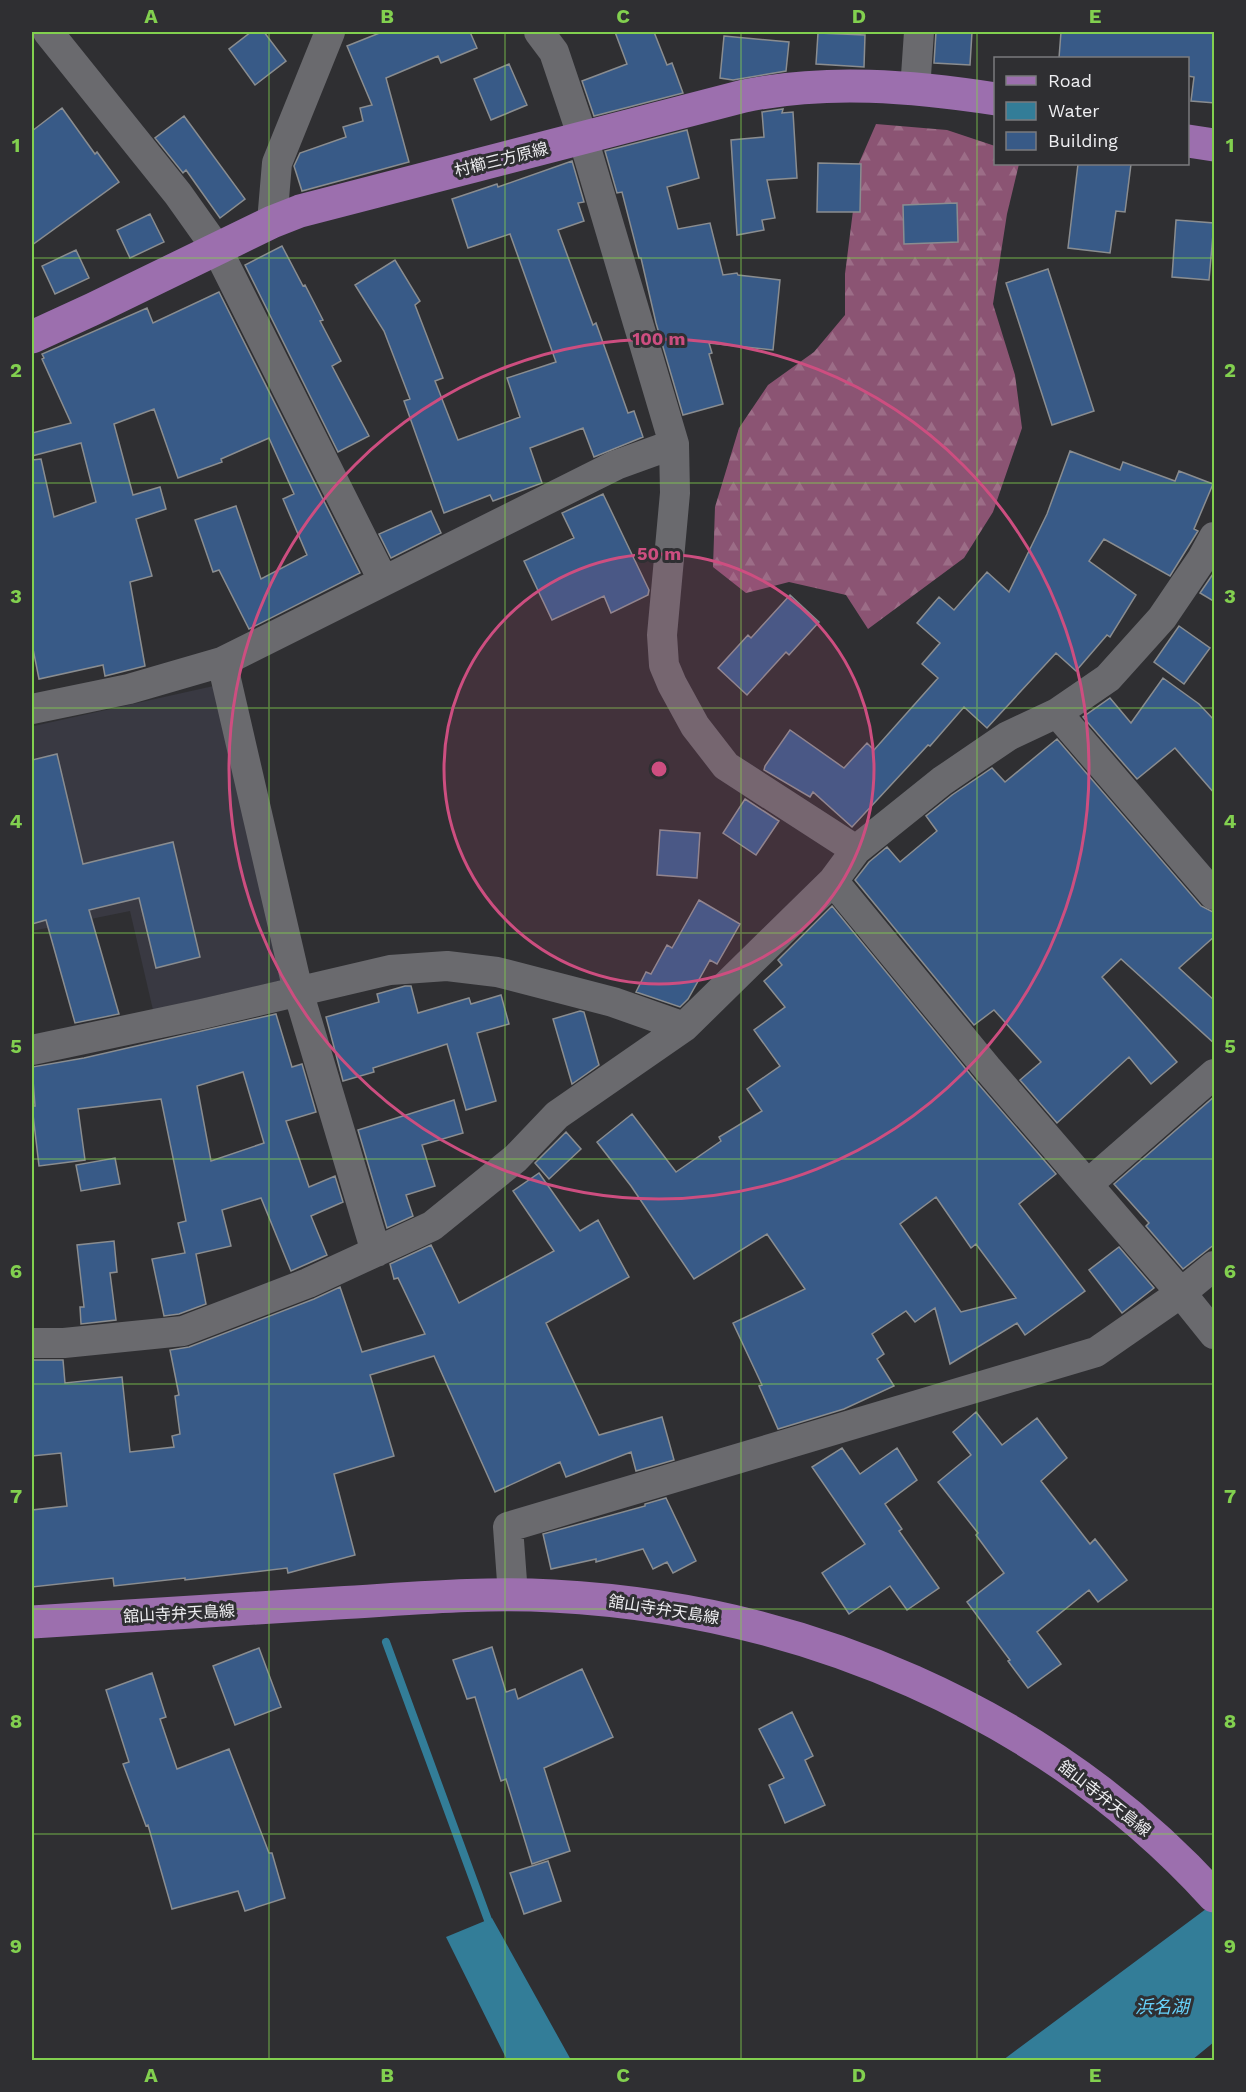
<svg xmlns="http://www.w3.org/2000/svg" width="1246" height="2092" font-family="'Work Sans','Noto Sans JP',sans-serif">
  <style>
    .built { fill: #393942 }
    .forest { fill: url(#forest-firs) }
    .water { fill: #337d98 }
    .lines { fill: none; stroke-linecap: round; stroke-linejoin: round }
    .stream { stroke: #337d98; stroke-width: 8 }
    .building { fill: #385a87; stroke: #8a8d90; stroke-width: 1.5; fill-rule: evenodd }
    .minor { stroke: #6a6a6e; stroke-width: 30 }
    .major { stroke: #9c6fae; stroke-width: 33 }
    .grid { fill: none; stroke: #82d04f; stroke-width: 1.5; stroke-opacity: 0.55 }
    .ring { fill: none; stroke: #cd4e80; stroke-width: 3 }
    .labels { text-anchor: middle; stroke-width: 6; stroke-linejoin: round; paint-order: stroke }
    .street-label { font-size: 16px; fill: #eeeef1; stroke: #2f2f32 }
    .water-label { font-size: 18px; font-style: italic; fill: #67d2fb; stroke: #2f2f32 }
    .centre { fill: #cd4e80; stroke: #2f2f32; stroke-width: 3 }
    .ring-label { font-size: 18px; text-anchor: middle; font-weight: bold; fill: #cd4e80; stroke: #2f2f32; stroke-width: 6; stroke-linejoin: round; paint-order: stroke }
    .neatline { fill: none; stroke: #82d04f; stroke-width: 2 }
    .grid-label { font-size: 20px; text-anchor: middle; font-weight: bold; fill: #82d04f }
  </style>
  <defs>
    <pattern id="forest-firs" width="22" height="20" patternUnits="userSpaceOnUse" patternTransform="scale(1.5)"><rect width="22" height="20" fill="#8b5473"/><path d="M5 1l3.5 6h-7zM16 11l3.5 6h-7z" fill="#9c6d87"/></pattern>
  </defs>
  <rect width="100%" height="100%" fill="#2f2f32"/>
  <!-- built -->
  <path class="built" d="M 218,685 L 287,979 L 153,1010 L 130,911 L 32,931 L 32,728 L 34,726 Z"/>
  <!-- forest -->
  <path class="forest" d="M 876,124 L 947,130 L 995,146 L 996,164 L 1019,164 L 1007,214 L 993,304 L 1015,375 L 1022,428 L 993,512 L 964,558 L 868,629 L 846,595 L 789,582 L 746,593 L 713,567 L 715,507 L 739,428 L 768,385 L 814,352 L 845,315 L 845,274 L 859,163 Z"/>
  <!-- water -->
  <path class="water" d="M 1214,1903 L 1214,2042 L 1192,2060 L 1003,2060 Z
    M 492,1918 L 571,2060 L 507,2060 L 446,1937 Z"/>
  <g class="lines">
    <!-- stream -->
    <path class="stream" d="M 386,1642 L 488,1920"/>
  </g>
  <!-- building -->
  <path class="building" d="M 251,32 L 264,32 L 286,61 L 255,85 L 229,49 Z
    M 382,32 L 470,32 L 477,48 L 441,63 L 438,56 L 386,78 L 409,162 L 302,191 L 294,166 L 300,153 L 346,137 L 343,127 L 363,121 L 360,108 L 372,105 L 347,46 Z
    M 615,32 L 654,32 L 667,65 L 672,63 L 683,93 L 594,116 L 582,81 L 627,64 Z
    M 936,32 L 972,32 L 970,65 L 934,63 Z
    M 1061,32 L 1215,32 L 1215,103 L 1191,101 L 1194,77 L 1188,76 L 1188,58 L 1059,58 Z
    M 818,33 L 865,35 L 864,67 L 816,64 Z
    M 724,36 L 789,42 L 786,71 L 733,80 L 720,78 Z
    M 509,64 L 527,105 L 491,120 L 474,79 Z
    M 62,108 L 95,154 L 97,152 L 119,182 L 32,245 L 32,131 Z
    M 783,109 L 782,113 L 793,112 L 797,178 L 767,180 L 775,218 L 762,220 L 764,230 L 737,235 L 731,140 L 764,137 L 762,112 Z
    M 184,116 L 245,199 L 220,218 L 186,170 L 183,173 L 155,138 Z
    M 687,130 L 699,178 L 667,187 L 678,229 L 710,223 L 723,275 L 737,273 L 738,275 L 780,280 L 773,350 L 709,343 L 712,353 L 709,354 L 723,404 L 683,415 L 656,323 L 641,258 L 639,258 L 622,192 L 617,193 L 605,151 Z
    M 572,161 L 584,202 L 578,203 L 584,221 L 558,230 L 593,325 L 596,323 L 628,413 L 634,411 L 643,437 L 594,457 L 583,428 L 530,448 L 542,483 L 493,501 L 490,495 L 444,513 L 404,401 L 410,399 L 384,331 L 355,285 L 395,260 L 420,301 L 415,305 L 443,378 L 435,381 L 458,440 L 520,417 L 507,378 L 556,362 L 510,234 L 468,248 L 452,199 L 497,184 L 498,187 Z
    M 818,163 L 861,164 L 860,212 L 817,212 Z
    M 1078,164 L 1131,164 L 1125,212 L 1116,211 L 1110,253 L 1068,248 Z
    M 957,203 L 958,242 L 904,244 L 903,205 Z
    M 150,214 L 164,242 L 130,258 L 117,230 Z
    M 1176,220 L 1214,223 L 1209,280 L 1172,277 Z
    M 282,246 L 303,286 L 305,285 L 323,320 L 320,321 L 341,361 L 332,366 L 369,436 L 338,452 L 245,265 Z
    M 76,250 L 89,278 L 55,294 L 42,266 Z
    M 1048,269 L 1094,411 L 1052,425 L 1006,283 Z
    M 219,292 L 360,573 L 249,629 L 219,570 L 213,572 L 195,520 L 236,506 L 261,579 L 307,555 L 283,499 L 294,494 L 269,438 L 221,459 L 222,462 L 178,478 L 154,409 L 114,424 L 133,495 L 160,487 L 166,509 L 136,519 L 152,576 L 130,582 L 145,666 L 105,676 L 103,665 L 39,679 L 32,644 L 32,460 L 41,459 L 54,517 L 96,502 L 81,443 L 32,456 L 32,433 L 71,423 L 42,359 L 44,358 L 42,354 L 147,308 L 153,323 Z
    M 1070,451 L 1120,470 L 1123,462 L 1175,481 L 1179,471 L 1213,484 L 1194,529 L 1198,531 L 1170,576 L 1104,539 L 1089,561 L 1136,595 L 1110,637 L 1107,635 L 1076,671 L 1056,653 L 987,728 L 964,707 L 930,746 L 928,745 L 852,827 L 813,792 L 810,797 L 764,770 L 765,766 L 790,730 L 844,768 L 867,743 L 874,750 L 938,678 L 922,664 L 940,643 L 917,623 L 939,597 L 954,610 L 987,572 L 1009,592 L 1047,514 Z
    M 603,494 L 649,590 L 648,595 L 611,613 L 604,596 L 552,620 L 524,561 L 574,538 L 562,513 Z
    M 431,511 L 441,533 L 391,558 L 379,534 Z
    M 1215,571 L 1215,602 L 1200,593 Z
    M 790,595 L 819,622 L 789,655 L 786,652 L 747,695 L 718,668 L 748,635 L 751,638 Z
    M 1179,626 L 1210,648 L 1184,684 L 1154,662 Z
    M 1163,678 L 1199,704 L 1215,721 L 1215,794 L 1175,748 L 1137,779 L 1083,717 L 1110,698 L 1131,723 Z
    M 1057,739 L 1201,906 L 1215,913 L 1215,936 L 1179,968 L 1215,1001 L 1215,1044 L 1121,959 L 1102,977 L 1177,1062 L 1151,1084 L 1129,1057 L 1057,1123 L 1020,1080 L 1041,1062 L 994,1010 L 974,1025 L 855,880 L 869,862 L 887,847 L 900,862 L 937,831 L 926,816 L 952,795 L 992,768 L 1005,782 Z
    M 57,754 L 83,864 L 173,842 L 200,957 L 156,968 L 139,898 L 89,910 L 119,1014 L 75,1023 L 46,920 L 32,924 L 32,760 Z
    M 745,799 L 779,821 L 756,855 L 723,833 Z
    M 660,830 L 700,833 L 697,878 L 657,875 Z
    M 699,900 L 740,924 L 717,964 L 710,960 L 688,999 L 680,1007 L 636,992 L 646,972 L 651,974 L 667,945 L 672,948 Z
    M 832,906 L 974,1079 L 1056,1174 L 1019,1204 L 1085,1291 L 1025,1335 L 1017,1323 L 950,1364 L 935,1308 L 915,1322 L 906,1311 L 872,1334 L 884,1354 L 877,1359 L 894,1386 L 844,1409 L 778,1429 L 759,1386 L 762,1385 L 733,1323 L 805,1289 L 767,1234 L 694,1279 L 631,1186 L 597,1142 L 632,1114 L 676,1172 L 721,1141 L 719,1137 L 762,1111 L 747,1089 L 780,1066 L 754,1030 L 785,1007 L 764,981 L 782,965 L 778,960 ZM 936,1197 L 971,1248 L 976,1244 L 1016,1298 L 961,1312 L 900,1224 Z
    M 405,986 L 411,986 L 418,1013 L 469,998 L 471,1004 L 501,995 L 509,1024 L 477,1033 L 496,1101 L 466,1110 L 447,1044 L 373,1068 L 374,1072 L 343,1081 L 326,1017 L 379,1002 L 377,994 Z
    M 580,1011 L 584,1012 L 599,1065 L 572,1084 L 553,1019 Z
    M 276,1014 L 292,1067 L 302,1064 L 316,1112 L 286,1121 L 309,1187 L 335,1176 L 343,1202 L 311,1216 L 327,1255 L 291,1271 L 261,1198 L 222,1210 L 231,1246 L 196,1254 L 206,1304 L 179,1314 L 164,1316 L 152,1259 L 185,1253 L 178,1223 L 186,1221 L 161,1099 L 78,1109 L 85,1160 L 39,1166 L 32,1106 L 35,1106 L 32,1067 L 84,1058 ZM 243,1072 L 264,1143 L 211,1161 L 197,1086 Z
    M 1215,1096 L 1215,1244 L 1183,1269 L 1146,1226 L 1149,1223 L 1114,1184 Z
    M 454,1100 L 463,1133 L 422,1145 L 435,1186 L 406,1195 L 413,1216 L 387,1228 L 358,1130 Z
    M 566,1132 L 581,1149 L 549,1179 L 535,1163 Z
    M 115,1158 L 120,1184 L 81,1191 L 76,1165 Z
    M 539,1173 L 580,1231 L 598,1220 L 629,1277 L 546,1323 L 599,1435 L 662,1417 L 674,1460 L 636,1471 L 631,1452 L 566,1477 L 560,1462 L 495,1492 L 434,1356 L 370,1375 L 394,1456 L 334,1474 L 355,1555 L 288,1573 L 287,1568 L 185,1580 L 185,1578 L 114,1586 L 113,1578 L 32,1587 L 32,1510 L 67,1506 L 61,1453 L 32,1456 L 32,1360 L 63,1360 L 65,1383 L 122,1377 L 130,1452 L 174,1447 L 172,1436 L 180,1434 L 175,1396 L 179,1395 L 170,1350 L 189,1347 L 314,1299 L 340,1287 L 362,1352 L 425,1334 L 398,1278 L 394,1279 L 390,1264 L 431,1245 L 459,1303 L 554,1251 L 513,1191 Z
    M 114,1241 L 117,1272 L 110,1273 L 116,1320 L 81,1324 L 80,1307 L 84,1307 L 77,1245 Z
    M 1119,1247 L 1154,1288 L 1122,1313 L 1089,1270 Z
    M 976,1412 L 1002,1445 L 1037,1418 L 1067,1458 L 1041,1481 L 1090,1544 L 1095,1539 L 1127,1580 L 1098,1602 L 1089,1590 L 1037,1632 L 1061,1664 L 1028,1688 L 1008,1661 L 1010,1660 L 967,1602 L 1004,1573 L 976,1535 L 978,1533 L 938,1482 L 971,1455 L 953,1432 Z
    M 842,1448 L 860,1474 L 897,1448 L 917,1480 L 885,1504 L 902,1529 L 899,1531 L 939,1588 L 907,1610 L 890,1586 L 849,1614 L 822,1573 L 865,1544 L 812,1467 Z
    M 666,1498 L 696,1561 L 673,1573 L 667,1562 L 653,1569 L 643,1549 L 596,1562 L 596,1559 L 551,1569 L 543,1534 L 645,1506 L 645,1504 Z
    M 492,1647 L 506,1692 L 515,1689 L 518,1699 L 582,1669 L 613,1737 L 544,1768 L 570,1851 L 532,1864 L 506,1779 L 501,1781 L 475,1697 L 467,1699 L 453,1660 Z
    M 259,1648 L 281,1707 L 235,1725 L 213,1666 Z
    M 152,1673 L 166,1717 L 160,1719 L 177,1769 L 229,1749 L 269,1853 L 272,1853 L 285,1898 L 245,1911 L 238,1891 L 172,1909 L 148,1825 L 146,1826 L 123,1764 L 129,1762 L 106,1690 Z
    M 792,1712 L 813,1756 L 805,1760 L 825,1805 L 785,1823 L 769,1785 L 784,1778 L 759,1729 Z
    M 548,1861 L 561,1901 L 524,1914 L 510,1873 Z"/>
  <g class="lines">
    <!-- minor -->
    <path class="minor" d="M 48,32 L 178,194 L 217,249 L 383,580
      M 539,32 L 554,52 L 583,138 L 674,444 L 675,493 L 662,635 L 664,665 L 672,684 L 695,726 L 726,766 L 856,850
      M 915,90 L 919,32
      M 272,222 L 277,163 L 330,32
      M 222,662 L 298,991 L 376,1252
      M 32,709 L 129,689 L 222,662 L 616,465 L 674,444
      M 1057,713 L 1214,895
      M 833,881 L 987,1068 L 1181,1293 L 1214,1266
      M 32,1050 L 202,1014 L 390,970 L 447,966 L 497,972 L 613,1002 L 684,1027
      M 1088,1184 L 1214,1074
      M 32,1343 L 64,1343 L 183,1331 L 308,1283 L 432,1226 L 516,1158 L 557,1115 L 684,1027 L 833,881 L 856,850 L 942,781 L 1008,736 L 1057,713 L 1108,678 L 1162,618 L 1202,559 L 1214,537
      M 513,1595 L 508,1527 L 1096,1352 L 1181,1293 L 1214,1334"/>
    <!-- major -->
    <path class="major" d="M 1188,141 L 1214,145
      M 32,337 L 93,309 L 272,222 L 300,211 L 744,96 C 827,79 912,86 996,99
      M 32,1622 C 133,1615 235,1609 337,1603 C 408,1599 481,1592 553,1596 C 802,1609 1045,1711 1214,1896"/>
  </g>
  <!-- grid -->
  <path class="grid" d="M 269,32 L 269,2060M 505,32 L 505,2060M 741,32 L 741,2060M 977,32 L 977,2060M 32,258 L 1214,258M 32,483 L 1214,483M 32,708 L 1214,708M 32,933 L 1214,933M 32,1159 L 1214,1159M 32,1384 L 1214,1384M 32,1609 L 1214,1609M 32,1834 L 1214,1834"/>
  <!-- distance rings -->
  <circle cx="659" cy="769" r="215" fill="#cd4e80" fill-opacity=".12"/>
  <g class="ring">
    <circle cx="659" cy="769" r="215"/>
    <circle cx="659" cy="769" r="430"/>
  </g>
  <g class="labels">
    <!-- street labels -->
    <g class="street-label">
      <text transform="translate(501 159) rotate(-14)" y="6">村櫛三方原線</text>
      <text transform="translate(664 1609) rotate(9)" y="6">舘山寺弁天島線</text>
      <text transform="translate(179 1613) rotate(-3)" y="6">舘山寺弁天島線</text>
      <text transform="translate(1105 1798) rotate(38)" y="6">舘山寺弁天島線</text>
    </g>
    <!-- water labels -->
    <g class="water-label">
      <text x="1162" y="2013">浜名湖</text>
    </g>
  </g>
  <circle cx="659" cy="769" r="9" class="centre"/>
  <g class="ring-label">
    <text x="659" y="345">100 m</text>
    <text x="659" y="560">50 m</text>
  </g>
  <!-- border -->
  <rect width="1246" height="2092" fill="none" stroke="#2f2f32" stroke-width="66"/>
  <!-- legend -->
  <rect x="994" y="57" width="195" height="108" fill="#2f2f32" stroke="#7b7b7e" stroke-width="1.5"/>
  <rect x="1006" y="76" width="30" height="9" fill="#9c6fae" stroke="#7b7b7e" stroke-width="1.5"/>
  <text x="1048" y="87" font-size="18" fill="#eeeef1">Road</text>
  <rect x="1006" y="102" width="30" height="18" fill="#337d98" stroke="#7b7b7e" stroke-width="1.5"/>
  <text x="1048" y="117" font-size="18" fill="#eeeef1">Water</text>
  <rect x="1006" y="132" width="30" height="18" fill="#385a87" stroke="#7b7b7e" stroke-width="1.5"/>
  <text x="1048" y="147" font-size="18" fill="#eeeef1">Building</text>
  <rect x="33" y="33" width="1180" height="2026" class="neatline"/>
  <g class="grid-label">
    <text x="151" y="23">A</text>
    <text x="387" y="23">B</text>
    <text x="623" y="23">C</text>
    <text x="859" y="23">D</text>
    <text x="1095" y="23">E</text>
    <text x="16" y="152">1</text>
    <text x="1230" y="152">1</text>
    <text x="16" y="377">2</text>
    <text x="1230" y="377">2</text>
    <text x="16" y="603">3</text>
    <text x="1230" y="603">3</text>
    <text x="16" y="828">4</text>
    <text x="1230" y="828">4</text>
    <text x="16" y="1053">5</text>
    <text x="1230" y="1053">5</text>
    <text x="16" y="1278">6</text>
    <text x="1230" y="1278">6</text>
    <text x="16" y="1503">7</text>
    <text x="1230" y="1503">7</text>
    <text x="16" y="1728">8</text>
    <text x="1230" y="1728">8</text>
    <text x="16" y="1953">9</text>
    <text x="1230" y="1953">9</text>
    <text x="151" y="2082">A</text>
    <text x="387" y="2082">B</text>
    <text x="623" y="2082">C</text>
    <text x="859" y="2082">D</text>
    <text x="1095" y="2082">E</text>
  </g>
</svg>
